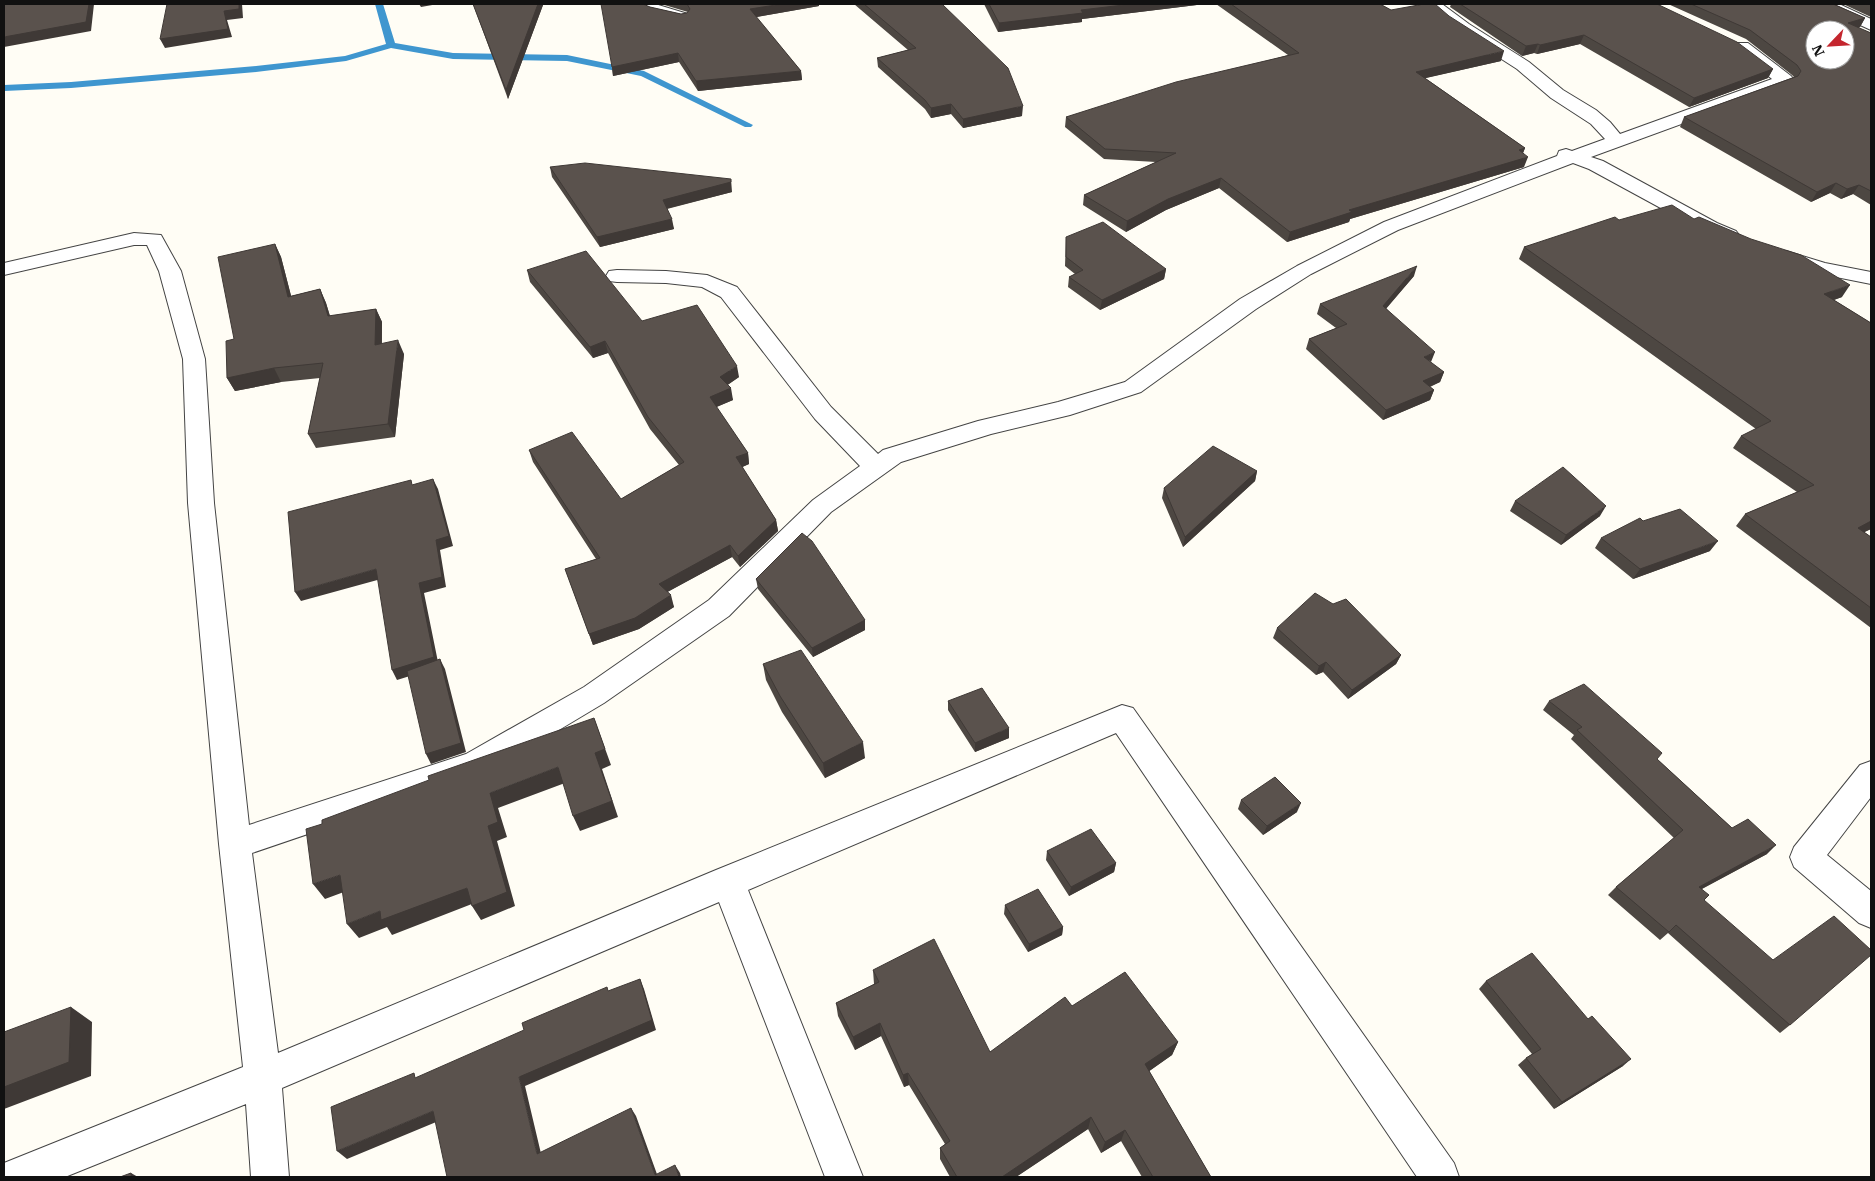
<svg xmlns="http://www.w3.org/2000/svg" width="1875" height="1181" font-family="'IBM Plex Serif',serif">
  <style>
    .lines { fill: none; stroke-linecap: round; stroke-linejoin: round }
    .stream { fill: #3f96cf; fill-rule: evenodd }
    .minor-casing { stroke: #444; stroke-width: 2 }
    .minor { fill: #fff; fill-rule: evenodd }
    .wall { fill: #4d4742 }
    .shaded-wall { fill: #3f3936 }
    .building { fill: #5a524d; stroke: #3f3936; fill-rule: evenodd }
  </style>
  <rect width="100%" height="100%" fill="#fffdf5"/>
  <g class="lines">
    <!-- stream -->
    <path class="stream" d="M 375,4 L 383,4 L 395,43 L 453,53 L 567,55 L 644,71 L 753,125 L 751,127 L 745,127 L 641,76 L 567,61 L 453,59 L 391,48 L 346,61 L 256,72 L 71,88 L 4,91 L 4,85 L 71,82 L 256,66 L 345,56 L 386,44 Z"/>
    <defs>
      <path id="minor" d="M 635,4 L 655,4 L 688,14 L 690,17 L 688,20 C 677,23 642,14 635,4 Z
        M 1425,4 L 1442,4 L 1469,24 L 1529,62 L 1563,90 L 1596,110 L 1610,122 L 1620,134 L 1772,79 L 1734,47 L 1736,43 L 1748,43 L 1791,76 L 1794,80 L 1791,84 L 1591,157 L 1603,161 L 1717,223 L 1736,231 L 1739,235 L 1736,239 L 1729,241 L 1703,231 L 1589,169 L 1573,163 L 1398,230 L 1311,274 L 1256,309 L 1141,392 L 1070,415 L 991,434 L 901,462 L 831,512 L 729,616 L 604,703 L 487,773 L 252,853 L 278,1053 L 716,870 L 1122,705 L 1133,708 L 1454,1163 L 1459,1177 L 1417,1177 L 1116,733 L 748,890 L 863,1177 L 825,1177 L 719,902 L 282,1088 L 289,1177 L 251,1177 L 246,1104 L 65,1177 L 4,1177 L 4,1163 L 243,1067 L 219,844 L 188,503 L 183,359 L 159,271 L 147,245 L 134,245 L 4,275 L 4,263 L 134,233 L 161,235 L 181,271 L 205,359 L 214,503 L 249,825 L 466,754 L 584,687 L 709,600 L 813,500 L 860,466 L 815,419 L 721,297 L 702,287 L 666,283 L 617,282 L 609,281 L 606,276 L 609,271 L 617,270 L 666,271 L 707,275 L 737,287 L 831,407 L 878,454 L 883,450 L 978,421 L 1058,402 L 1125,382 L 1240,299 L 1297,266 L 1384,222 L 1557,156 L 1559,151 L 1566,149 L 1572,151 L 1605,139 L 1591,124 L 1551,98 L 1517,69 L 1447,24 Z
        M 1819,4 L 1839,4 L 1871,19 L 1871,30 L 1821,7 Z
        M 1786,251 L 1825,263 L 1871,272 L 1871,284 L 1821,274 L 1779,261 L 1776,257 L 1779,253 Z
        M 1871,761 L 1871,797 L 1827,855 L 1871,891 L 1871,928 L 1859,923 L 1794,867 L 1790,857 L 1794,847 L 1860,765 Z"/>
    </defs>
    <!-- minor casing -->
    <use href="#minor" class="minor-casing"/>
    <!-- minor -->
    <use href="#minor" class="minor"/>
  </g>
  <!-- wall -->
  <path class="wall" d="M 473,4 L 550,4 L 543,5 L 508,99 Z
    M 661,4 L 819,4 L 819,6 L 756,17 L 801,71 L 802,80 L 698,91 L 679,62 L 613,76 L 612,67 L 650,7 L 681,14 L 687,13 L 688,12 Z
    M 854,4 L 942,4 L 1022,116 L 963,128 L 951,114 L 931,118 L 925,109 L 878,67 L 877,58 L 908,50 Z
    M 984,4 L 1205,4 L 1082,19 L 1082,22 L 998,32 Z
    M 1216,4 L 1380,4 L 1391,10 L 1501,61 L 1425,78 L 1525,148 L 1523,153 L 1524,167 L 1350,219 L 1349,222 L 1287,242 L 1219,188 L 1166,210 L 1126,232 L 1083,205 L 1084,195 L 1156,162 L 1104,159 L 1065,127 L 1066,117 L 1288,55 Z
    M 1451,4 L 1657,4 L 1773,69 L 1768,78 L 1689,107 L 1580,44 L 1537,54 L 1534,53 L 1522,56 L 1450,7 Z
    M 1668,4 L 1834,4 L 1865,18 L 1860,27 L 1858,28 L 1871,33 L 1871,205 L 1853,194 L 1841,199 L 1830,193 L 1811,202 L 1680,127 L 1684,117 L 1794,77 L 1792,75 L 1746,39 Z
    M 1843,4 L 1871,4 L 1871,17 Z
    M 550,167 L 732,192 L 667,209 L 674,229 L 600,247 L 552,177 Z
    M 1694,219 L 1842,297 L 1834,300 L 1871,323 L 1871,529 L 1864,532 L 1871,537 L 1871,628 L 1736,526 L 1745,514 L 1797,492 L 1733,448 L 1741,436 L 1756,429 L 1519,259 L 1524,247 L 1619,220 Z
    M 1066,237 L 1166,269 L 1164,279 L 1100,310 L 1068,287 L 1069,277 L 1075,274 L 1065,266 Z
    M 275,244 L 281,257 L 291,296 L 320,289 L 326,303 L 330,316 L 376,309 L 382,322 L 382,344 L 404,354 L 395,437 L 316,448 L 308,434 L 320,378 L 281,382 L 235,391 L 227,378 L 234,339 Z
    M 527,270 L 642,321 L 739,377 L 727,385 L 733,400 L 716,407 L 748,453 L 749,464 L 742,467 L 776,520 L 778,531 L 740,567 L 732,557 L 667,592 L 674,607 L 639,629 L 593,645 L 565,569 L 596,559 L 533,462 L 529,450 L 621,499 L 679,465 L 650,429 L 608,353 L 593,358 L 530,282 Z
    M 1414,276 L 1386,308 L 1431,363 L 1444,372 L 1440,382 L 1430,387 L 1434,390 L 1430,400 L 1383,420 L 1306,349 L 1309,339 L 1336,328 L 1317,314 L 1320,304 Z
    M 1257,471 L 1255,481 L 1183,547 L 1162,498 L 1164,488 Z
    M 1515,501 L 1600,516 L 1561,545 L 1510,511 Z
    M 1601,538 L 1710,551 L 1633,579 L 1595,548 Z
    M 756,579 L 865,620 L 865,630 L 813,657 L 758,589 Z
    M 1277,628 L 1401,655 L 1396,664 L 1348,699 L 1323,672 L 1316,675 L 1273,638 Z
    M 763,664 L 865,758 L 825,778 L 782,712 L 766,680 Z
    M 948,701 L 1009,738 L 975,752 L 948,710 Z
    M 1549,701 L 1657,759 L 1732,828 L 1767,854 L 1702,889 L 1704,900 L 1790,1025 L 1780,1033 L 1668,933 L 1660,940 L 1608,895 L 1616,887 L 1674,838 L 1571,739 L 1574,735 L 1543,710 Z
    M 1241,800 L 1297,812 L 1263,835 L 1238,809 Z
    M 1047,851 L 1116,863 L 1114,872 L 1069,896 L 1046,860 Z
    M 1005,905 L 1063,927 L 1062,935 L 1028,952 L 1004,914 Z
    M 873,970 L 990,1052 L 1072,1006 L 1178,1042 L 1172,1055 L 1149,1071 L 1211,1177 L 1142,1177 L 1121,1141 L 1101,1153 L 1088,1129 L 1016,1177 L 950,1177 L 940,1159 L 940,1148 L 945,1144 L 909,1085 L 904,1087 L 881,1036 L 855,1050 L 838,1016 L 836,1003 L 874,984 Z
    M 1486,981 L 1588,1019 L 1623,1066 L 1554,1109 L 1518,1065 L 1526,1058 L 1532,1054 L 1479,989 Z"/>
  <!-- shaded-wall -->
  <path class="shaded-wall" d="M 89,4 L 94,4 L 91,31 L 4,47 L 4,37 Z
    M 239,4 L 242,4 L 243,18 L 227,20 L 232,37 L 165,48 L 160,39 Z
    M 419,4 L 438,4 L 421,7 Z
    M 538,4 L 550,4 L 543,5 L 508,99 L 506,90 Z
    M 782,4 L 819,4 L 819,6 L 751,18 L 750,9 Z
    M 1132,4 L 1205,4 L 1082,19 L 1082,22 L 998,32 L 999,23 L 1081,10 Z
    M 1865,18 L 1860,27 L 1845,32 L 1848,23 Z
    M 1584,35 L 1580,44 L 1537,54 L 1540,45 Z
    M 1538,44 L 1534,53 L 1522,56 L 1526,46 Z
    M 1504,51 L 1501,61 L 1413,81 L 1416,72 Z
    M 678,53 L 679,62 L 613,76 L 612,67 Z
    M 1773,69 L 1768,78 L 1689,107 L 1694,98 Z
    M 801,71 L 802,80 L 698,91 L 696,81 Z
    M 951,104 L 951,114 L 931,118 L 931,108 Z
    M 1023,106 L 1022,116 L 963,128 L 963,119 Z
    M 1525,148 L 1521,158 L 1519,150 Z
    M 1528,157 L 1524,167 L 1350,219 L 1349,222 L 1287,242 L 1290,232 L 1349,210 Z
    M 1221,178 L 1219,188 L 1166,210 L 1126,232 L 1127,221 L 1168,199 Z
    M 731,179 L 732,192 L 665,209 L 663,200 Z
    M 1836,183 L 1830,193 L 1811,202 L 1817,192 Z
    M 1859,185 L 1853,194 L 1841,199 L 1847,189 Z
    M 672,219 L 674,229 L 600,247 L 597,237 Z
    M 275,244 L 281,257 L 295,311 L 288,297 Z
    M 1417,266 L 1414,276 L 1380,316 L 1383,306 Z
    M 1166,269 L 1164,279 L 1100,310 L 1102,300 Z
    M 1850,285 L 1842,297 L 1816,306 L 1824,294 Z
    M 320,289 L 326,303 L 334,330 L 328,316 Z
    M 376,309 L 382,322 L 381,359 L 375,345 Z
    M 398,340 L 404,354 L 395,437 L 388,424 Z
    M 605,341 L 608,353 L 593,358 L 590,347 Z
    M 1435,352 L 1431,362 L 1424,357 Z
    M 737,366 L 739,377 L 722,389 L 720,377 Z
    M 274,368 L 281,382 L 235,391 L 227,378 Z
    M 1444,372 L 1440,382 L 1419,391 L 1423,381 Z
    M 731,388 L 733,400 L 712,409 L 710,397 Z
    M 1434,390 L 1430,400 L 1383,420 L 1386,410 Z
    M 748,453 L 749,464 L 738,469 L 736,457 Z
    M 1257,471 L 1255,481 L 1183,547 L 1185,537 Z
    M 433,479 L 438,489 L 453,546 L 440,550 L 446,587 L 424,593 L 439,667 L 397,680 L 392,670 L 419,583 L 436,540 Z
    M 1606,506 L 1600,516 L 1561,545 L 1566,535 Z
    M 776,520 L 778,531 L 740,567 L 738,556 Z
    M 1871,521 L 1871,529 L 1848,540 L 1858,528 Z
    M 1718,541 L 1710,551 L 1633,579 L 1640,569 Z
    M 730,545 L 732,557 L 662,595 L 659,584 Z
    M 376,569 L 381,579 L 301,601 L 295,592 Z
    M 671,595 L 674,607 L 639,629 L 593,645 L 589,634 Z
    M 865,620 L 865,630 L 813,657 L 812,648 Z
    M 1401,655 L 1396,664 L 1348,699 L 1352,690 Z
    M 440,659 L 445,669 L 466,752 L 431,764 L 426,754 Z
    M 1326,662 L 1323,672 L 1316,675 L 1319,666 Z
    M 594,718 L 611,765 L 602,769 L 618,817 L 580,831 L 573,816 L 595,753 Z
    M 1009,728 L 1009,738 L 975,752 L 975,743 Z
    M 863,742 L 865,758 L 825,778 L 823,763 Z
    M 558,767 L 565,783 L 498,808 L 507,837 L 497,841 L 515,906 L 481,920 L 472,906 L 488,826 L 490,793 Z
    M 1301,803 L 1297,812 L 1263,835 L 1267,826 Z
    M 1776,845 L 1767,854 L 1690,895 L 1699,887 Z
    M 1116,863 L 1114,872 L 1069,896 L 1071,887 Z
    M 340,875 L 352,889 L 325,899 L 313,884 Z
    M 467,888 L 477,902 L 392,935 L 387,927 L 359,938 L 347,924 L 380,911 Z
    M 1063,927 L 1062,935 L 1028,952 L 1029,944 Z
    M 640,979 L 644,989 L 656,1030 L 525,1086 L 543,1162 L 537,1154 L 519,1077 Z
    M 71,1007 L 92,1022 L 91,1076 L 4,1109 L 4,1087 Z
    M 880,1023 L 881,1036 L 855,1050 L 853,1037 Z
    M 1178,1042 L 1172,1055 L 1141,1077 L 1145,1064 Z
    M 1631,1059 L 1623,1066 L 1554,1109 L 1562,1102 Z
    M 908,1073 L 909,1085 L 904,1087 L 903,1075 Z
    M 631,1108 L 636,1116 L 658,1177 L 655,1175 Z
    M 433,1111 L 441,1120 L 347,1159 L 337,1151 Z
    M 1091,1117 L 1088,1129 L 1016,1177 L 1002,1177 Z
    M 1125,1130 L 1121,1141 L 1101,1153 L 1105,1142 Z
    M 675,1165 L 680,1173 L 681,1177 L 679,1177 Z
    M 131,1173 L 138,1177 L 131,1177 Z"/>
  <!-- building -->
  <path class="building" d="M 4,4 L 89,4 L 86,22 L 4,37 Z
    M 167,4 L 239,4 L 239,9 L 224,11 L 228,29 L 160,39 Z
    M 473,4 L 538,4 L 506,90 Z
    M 601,4 L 643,4 L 650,7 L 681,14 L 687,13 L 690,9 L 687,4 L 782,4 L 750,9 L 801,71 L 696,81 L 678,53 L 612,67 Z
    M 864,4 L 942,4 L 1008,68 L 1023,106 L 963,119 L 951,104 L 931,108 L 925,100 L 877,58 L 916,48 Z
    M 989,4 L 1132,4 L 1081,10 L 1083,13 L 999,23 Z
    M 1231,4 L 1380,4 L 1391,10 L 1424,4 L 1435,4 L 1449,16 L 1504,51 L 1416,72 L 1525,148 L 1519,150 L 1528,157 L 1349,210 L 1352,212 L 1290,232 L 1221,178 L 1168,199 L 1127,221 L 1084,195 L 1176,153 L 1105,149 L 1066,117 L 1176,82 L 1299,53 Z
    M 1460,4 L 1657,4 L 1737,42 L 1773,69 L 1694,98 L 1584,35 L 1540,45 L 1538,44 L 1526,46 Z
    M 1691,4 L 1833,4 L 1865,18 L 1848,23 L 1871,33 L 1871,191 L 1859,185 L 1847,189 L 1836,183 L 1817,192 L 1684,117 L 1798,76 L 1801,71 L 1797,65 L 1750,30 ZM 1815,30 L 1845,30 L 1845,60 L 1815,60 Z
    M 585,163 L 731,179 L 731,182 L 663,200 L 672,219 L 597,237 L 550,167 Z
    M 1672,205 L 1694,219 L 1699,217 L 1751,239 L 1801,255 L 1850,285 L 1824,294 L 1871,323 L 1871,521 L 1858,528 L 1871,537 L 1871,608 L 1745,514 L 1814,485 L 1741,436 L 1771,421 L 1524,247 L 1615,217 L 1619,220 Z
    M 1103,222 L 1166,269 L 1102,300 L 1069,277 L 1083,270 L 1066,257 L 1066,237 Z
    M 275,244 L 288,297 L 320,289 L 328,316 L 376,309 L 375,345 L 398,340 L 388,424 L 308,434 L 323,363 L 274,368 L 227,378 L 226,341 L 234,339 L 218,257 Z
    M 586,251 L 642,321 L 697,305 L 737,366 L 720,377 L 731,388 L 710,397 L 748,453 L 736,457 L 776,520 L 738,556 L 730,545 L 659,584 L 671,595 L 635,618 L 589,634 L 565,569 L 600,558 L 529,450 L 572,432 L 621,499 L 684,462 L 648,417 L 605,341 L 590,347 L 527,270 Z
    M 1417,266 L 1383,306 L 1435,352 L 1424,357 L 1444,372 L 1423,381 L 1434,390 L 1386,410 L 1309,339 L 1347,324 L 1320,304 Z
    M 1213,446 L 1257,471 L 1185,537 L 1164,488 Z
    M 1563,467 L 1606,506 L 1566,535 L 1515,501 Z
    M 433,479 L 449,536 L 436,540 L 442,577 L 419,583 L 434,657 L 392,670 L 376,569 L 295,592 L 288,512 L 411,480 L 412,485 Z
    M 1680,509 L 1718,541 L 1640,569 L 1601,538 L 1640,518 L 1643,521 Z
    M 802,533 L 812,541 L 865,620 L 812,648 L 756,579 Z
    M 1315,593 L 1333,604 L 1346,599 L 1401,655 L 1352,690 L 1326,662 L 1319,666 L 1277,628 Z
    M 801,650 L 863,742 L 823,763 L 780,696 L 763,664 Z
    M 440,659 L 461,743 L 426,754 L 407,671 Z
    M 1584,684 L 1662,753 L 1657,759 L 1732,828 L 1748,819 L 1776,845 L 1699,887 L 1709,895 L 1704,900 L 1773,960 L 1834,916 L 1871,950 L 1871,955 L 1790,1025 L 1676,925 L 1669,932 L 1616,887 L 1683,830 L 1577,730 L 1582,727 L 1549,701 Z
    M 982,688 L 1009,728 L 975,743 L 948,701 Z
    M 594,718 L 605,749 L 595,753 L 612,801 L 573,816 L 558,767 L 490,793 L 498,822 L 488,826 L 507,892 L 472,906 L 467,888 L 381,920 L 380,911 L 347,924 L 340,875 L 313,884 L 306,829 L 322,824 L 322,820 L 429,780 L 428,776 Z
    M 1275,777 L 1301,803 L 1267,826 L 1241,800 Z
    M 1091,829 L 1116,863 L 1071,887 L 1047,851 Z
    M 1038,889 L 1063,927 L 1029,944 L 1005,905 Z
    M 934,939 L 990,1052 L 1065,997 L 1072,1006 L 1125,972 L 1178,1042 L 1145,1064 L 1211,1177 L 1153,1177 L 1125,1130 L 1105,1142 L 1091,1117 L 1002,1177 L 957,1177 L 940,1148 L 950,1141 L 908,1073 L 903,1075 L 880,1023 L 853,1037 L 836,1003 L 879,982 L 873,970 Z
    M 1532,953 L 1588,1019 L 1592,1016 L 1631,1059 L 1562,1102 L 1526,1058 L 1541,1049 L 1486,981 Z
    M 640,979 L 652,1020 L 519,1077 L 537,1154 L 631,1108 L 655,1175 L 675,1165 L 679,1177 L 447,1177 L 433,1111 L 337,1151 L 331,1107 L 414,1073 L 415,1078 L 524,1030 L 522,1023 L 607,987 L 608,991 Z
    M 71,1007 L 69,1062 L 4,1087 L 4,1032 Z
    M 131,1173 L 131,1177 L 120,1177 Z"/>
  <!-- border -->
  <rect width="1875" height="1181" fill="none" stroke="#111111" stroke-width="10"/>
  <!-- north arrow -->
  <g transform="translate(1830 45) rotate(245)"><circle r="24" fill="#ffffff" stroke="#a0a0a0"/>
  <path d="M0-4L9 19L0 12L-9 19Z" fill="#c4262e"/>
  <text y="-8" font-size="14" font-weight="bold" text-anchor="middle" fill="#111111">N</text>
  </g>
</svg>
